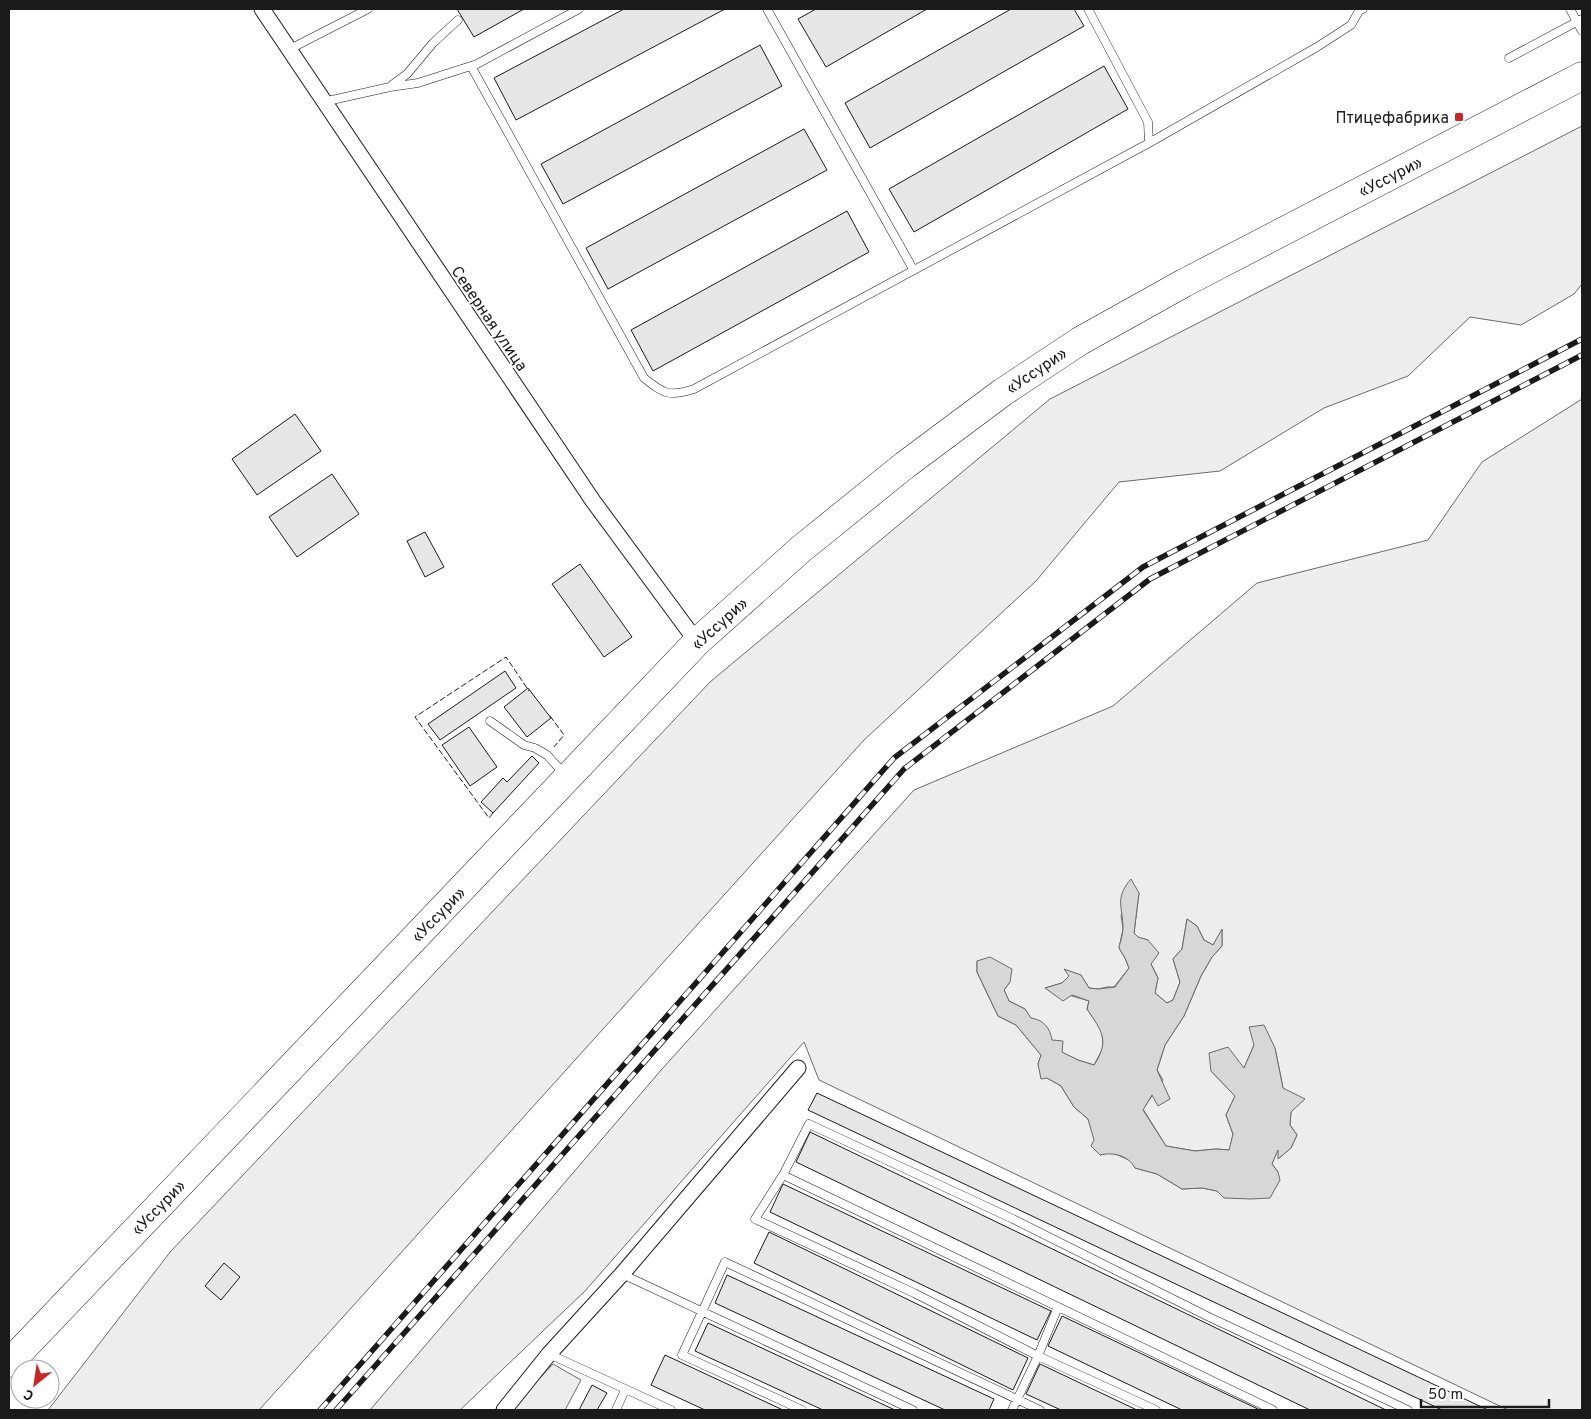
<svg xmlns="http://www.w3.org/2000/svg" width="1591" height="1419" font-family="Overpass,sans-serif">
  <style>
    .built { fill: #ededed; stroke: #6a6a6a; fill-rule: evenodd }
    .water { fill: #d7d7d7; stroke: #6a6a6a }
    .building { fill: #e6e6e6; stroke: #1a1a1a }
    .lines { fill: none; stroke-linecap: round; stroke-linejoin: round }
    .lane-casing { stroke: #1a1a1a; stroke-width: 9 }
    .street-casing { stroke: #1a1a1a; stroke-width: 17 }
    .highway-casing { stroke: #1a1a1a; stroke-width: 29 }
    .lane { stroke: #fff; stroke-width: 8 }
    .street { stroke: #fff; stroke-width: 15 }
    .highway { stroke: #fff; stroke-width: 28 }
    .rail-casing { stroke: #1a1a1a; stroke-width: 5.5 }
    .rail { stroke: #fff; stroke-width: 4; stroke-dasharray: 11; stroke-linecap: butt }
    .fence { stroke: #1a1a1a; stroke-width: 1; stroke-dasharray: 6 2.5; stroke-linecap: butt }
    .poi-dot { fill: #c62828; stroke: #fff; stroke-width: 2 }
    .labels { text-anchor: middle; stroke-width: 4; stroke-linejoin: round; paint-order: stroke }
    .poi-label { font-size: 16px; fill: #1a1a1a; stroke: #fff; text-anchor: end }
    .street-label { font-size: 16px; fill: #1a1a1a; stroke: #fff }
  </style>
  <rect width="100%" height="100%" fill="#fff"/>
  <!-- built -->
  <path class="built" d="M 1582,126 L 1582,284 L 1574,294 L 1521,325 L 1470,317 L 1408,376 L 1324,408 L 1220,471 L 1119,482 L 1036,581 L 864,740 L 259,1410 L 48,1410 L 171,1251 L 710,682 L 1050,399 Z
    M 1582,399 L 1582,1410 L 1508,1410 L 819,1080 L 804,1042 L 585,1291 L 460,1410 L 370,1410 L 662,1069 L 914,790 L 1113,706 L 1257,583 L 1428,540 L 1482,462 ZM 1139,893 L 1134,933 L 1137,937 L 1148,940 L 1151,964 L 1158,978 L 1155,993 L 1167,1003 L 1173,1000 L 1180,982 L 1173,959 L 1182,949 L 1187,919 L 1197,926 L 1204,940 L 1213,945 L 1222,930 L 1222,946 L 1212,957 L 1201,976 L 1184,1016 L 1165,1045 L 1157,1070 L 1163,1080 L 1143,1109 L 1166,1146 L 1195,1151 L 1216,1149 L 1230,1150 L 1233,1134 L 1226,1115 L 1235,1096 L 1211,1071 L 1244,1068 L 1254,1045 L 1275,1048 L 1283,1088 L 1291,1111 L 1290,1125 L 1297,1135 L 1291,1148 L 1279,1158 L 1278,1148 L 1272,1164 L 1278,1172 L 1224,1198 L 1218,1191 L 1202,1188 L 1182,1189 L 1157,1174 L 1135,1168 L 1131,1161 L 1111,1152 L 1100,1155 L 1088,1119 L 1074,1107 L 1061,1086 L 1047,1078 L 1038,1064 L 1041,1055 L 1016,1025 L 998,1016 L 977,972 L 977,961 L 1010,982 L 1004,990 L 1009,1001 L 1025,1009 L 1031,1019 L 1052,1040 L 1061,1052 L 1078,1060 L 1094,1065 L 1103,1048 L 1102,1031 L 1087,1009 L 1089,1001 L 1045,988 L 1062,983 L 1070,975 L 1065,970 L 1081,975 L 1089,988 L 1098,989 L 1107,987 L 1114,987 L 1129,968 L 1125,958 L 1119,948 L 1123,929 L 1121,915 Z
    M 553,1364 L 581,1380 L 565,1410 L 510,1410 Z"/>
  <!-- water -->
  <path class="water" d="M 1131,879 L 1139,893 L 1134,933 L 1138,937 L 1148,940 L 1159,953 L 1151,964 L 1158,978 L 1155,993 L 1167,1003 L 1173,1000 L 1180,982 L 1173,959 L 1182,949 L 1187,919 L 1197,926 L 1204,940 L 1213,945 L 1222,929 L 1222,946 L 1212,957 L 1201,976 L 1184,1016 L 1165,1045 L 1157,1070 L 1170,1099 L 1158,1106 L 1152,1095 L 1143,1110 L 1166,1146 L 1195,1151 L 1216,1149 L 1229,1150 L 1233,1134 L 1226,1115 L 1235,1096 L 1211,1071 L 1209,1053 L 1228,1047 L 1244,1068 L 1254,1045 L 1249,1027 L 1264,1025 L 1275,1048 L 1283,1088 L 1305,1099 L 1291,1112 L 1290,1125 L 1297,1135 L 1291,1148 L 1278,1159 L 1278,1150 L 1272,1164 L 1278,1172 L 1280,1180 L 1270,1198 L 1251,1199 L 1224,1198 L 1217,1191 L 1202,1188 L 1182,1189 L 1157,1174 L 1135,1168 C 1128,1155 1113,1152 1100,1155 L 1091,1146 L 1094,1140 L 1088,1119 L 1074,1107 L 1061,1086 L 1047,1078 L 1041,1079 L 1038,1064 L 1041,1055 L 1016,1025 L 998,1016 L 977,972 L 977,961 L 990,957 L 1012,969 L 1010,982 L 1004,990 L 1009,1001 L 1025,1009 L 1031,1018 C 1044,1020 1050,1028 1052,1040 L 1063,1041 L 1062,1052 L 1078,1060 L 1094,1065 C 1110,1041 1102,1031 1087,1009 L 1089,1001 L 1072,995 L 1063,1001 L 1045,988 L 1062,983 L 1069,976 L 1064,969 L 1081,975 L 1089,988 L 1098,989 L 1115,987 L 1129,968 L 1125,958 L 1119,948 C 1120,942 1123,935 1123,928 C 1123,907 1114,899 1131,879 Z"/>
  <!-- building -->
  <path class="building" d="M 457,9 L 524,9 L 474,37 Z
    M 624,9 L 725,9 L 516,120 L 494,78 Z
    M 816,9 L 927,9 L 826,67 L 798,19 Z
    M 1011,9 L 1074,9 L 1084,26 L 870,148 L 845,103 Z
    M 760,45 L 782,86 L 563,204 L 541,164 Z
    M 1104,66 L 1128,109 L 914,232 L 889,189 Z
    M 804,129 L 827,170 L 608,289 L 586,248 Z
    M 847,211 L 869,252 L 653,371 L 631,330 Z
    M 295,414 L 321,451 L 257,495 L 232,459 Z
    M 332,474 L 359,514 L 297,557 L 269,517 Z
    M 425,532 L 444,567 L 425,577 L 407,541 Z
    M 580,564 L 632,637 L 604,657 L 552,584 Z
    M 505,671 L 516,688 L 440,740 L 428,724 Z
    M 528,688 L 551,718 L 527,737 L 504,707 Z
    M 469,727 L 497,767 L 470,786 L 442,745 Z
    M 532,756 L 539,763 L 493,813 L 481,802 L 503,778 L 507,782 Z
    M 817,1093 L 1488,1410 L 1442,1410 L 808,1110 Z
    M 810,1132 L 1386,1410 L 1310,1410 L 796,1162 Z
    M 783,1184 L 1051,1311 L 1037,1340 L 770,1212 Z
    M 769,1232 L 1028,1358 L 1013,1390 L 754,1263 Z
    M 224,1263 L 240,1277 L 221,1300 L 205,1286 Z
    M 727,1275 L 994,1399 L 989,1410 L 945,1410 L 715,1303 Z
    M 1062,1316 L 1260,1410 L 1182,1410 L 1048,1346 Z
    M 708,1323 L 895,1410 L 823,1410 L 695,1351 Z
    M 665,1355 L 783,1410 L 705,1410 L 651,1385 Z
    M 1040,1364 L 1137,1410 L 1061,1410 L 1026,1394 Z
    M 592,1385 L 607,1393 L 597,1410 L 579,1410 Z"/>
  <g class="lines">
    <defs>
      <path id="lane" d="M 767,9 L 913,269
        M 1570,9 L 1582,31
        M 288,50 L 368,9
        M 1509,58 L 1582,19
        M 471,66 L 644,378 C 664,394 669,397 694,389 L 1149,143 L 1148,122 L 1088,9
        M 392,85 L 407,74 L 433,43 L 458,20
        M 323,102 L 390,87 L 418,83 L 477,64 L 579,9
        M 1149,143 L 1317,47 L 1351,25 L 1359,11 L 1363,9
        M 490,721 L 524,745 L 535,748 L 547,755 L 565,775
        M 783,1175 L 1273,1410
        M 622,1274 L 913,1410
        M 549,1354 L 671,1410
        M 616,1410 L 625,1390
        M 802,1410 L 682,1355 L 725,1262 L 1040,1410
        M 1012,1410 L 1038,1356 L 1058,1307
        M 1156,1410 L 1038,1356 L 914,1293 L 755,1219 L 783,1175 L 809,1124 L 1013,1219 L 1209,1317 L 1408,1410"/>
      <path id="street" d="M 262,9 L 593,501 L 697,642
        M 504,1410 L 549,1354 L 622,1274 L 798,1068"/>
      <path id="highway" d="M 9,1363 L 697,642 L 801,549 L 905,465 L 1003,392 L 1080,341 L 1184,283 L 1582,76"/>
    </defs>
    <!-- lane casing -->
    <use href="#lane" class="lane-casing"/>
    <!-- street casing -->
    <use href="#street" class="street-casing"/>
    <!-- highway casing -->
    <use href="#highway" class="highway-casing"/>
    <!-- lane -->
    <use href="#lane" class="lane"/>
    <!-- street -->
    <use href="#street" class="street"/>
    <!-- highway -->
    <use href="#highway" class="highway"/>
    <defs>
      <path id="rail" d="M 320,1410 L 894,758 L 1143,567 L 1582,339
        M 336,1410 L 904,769 L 1150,579 L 1582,355"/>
    </defs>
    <!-- rail casing -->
    <use href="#rail" class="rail-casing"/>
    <!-- rail -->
    <use href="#rail" class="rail"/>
    <!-- fence -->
    <path class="fence" d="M 550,716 L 564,735 L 554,747
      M 493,813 L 489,818 L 415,717 L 506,657 L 529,691"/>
  </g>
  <!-- markers -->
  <rect class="poi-dot" x="1454" y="112" width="10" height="10" rx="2.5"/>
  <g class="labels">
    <!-- poi labels -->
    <g class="poi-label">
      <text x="1449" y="123">Птицефабрика</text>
    </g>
    <!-- street labels -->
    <g class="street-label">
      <text transform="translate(1390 176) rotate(-27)" y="6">«Уссури»</text>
      <text transform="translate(490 318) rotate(56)" y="6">Северная улица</text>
      <text transform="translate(1036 370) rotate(-34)" y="6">«Уссури»</text>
      <text transform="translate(719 623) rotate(-42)" y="6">«Уссури»</text>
      <text transform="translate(438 914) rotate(-46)" y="6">«Уссури»</text>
      <text transform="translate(158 1207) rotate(-46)" y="6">«Уссури»</text>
    </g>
  </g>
  <!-- border -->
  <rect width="1591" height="1419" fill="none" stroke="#1a1a1a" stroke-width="20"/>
  <!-- north arrow -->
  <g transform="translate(35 1384) rotate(210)"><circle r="24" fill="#ffffff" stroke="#a3a3a3"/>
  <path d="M0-4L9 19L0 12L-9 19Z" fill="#c62828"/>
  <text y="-8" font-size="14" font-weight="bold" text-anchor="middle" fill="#1a1a1a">С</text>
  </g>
  <!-- scale -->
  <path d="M1421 1399v8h128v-8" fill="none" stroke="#1a1a1a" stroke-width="2.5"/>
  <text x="1428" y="1399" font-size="15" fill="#1a1a1a" stroke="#ffffff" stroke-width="4" paint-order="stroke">50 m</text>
</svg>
